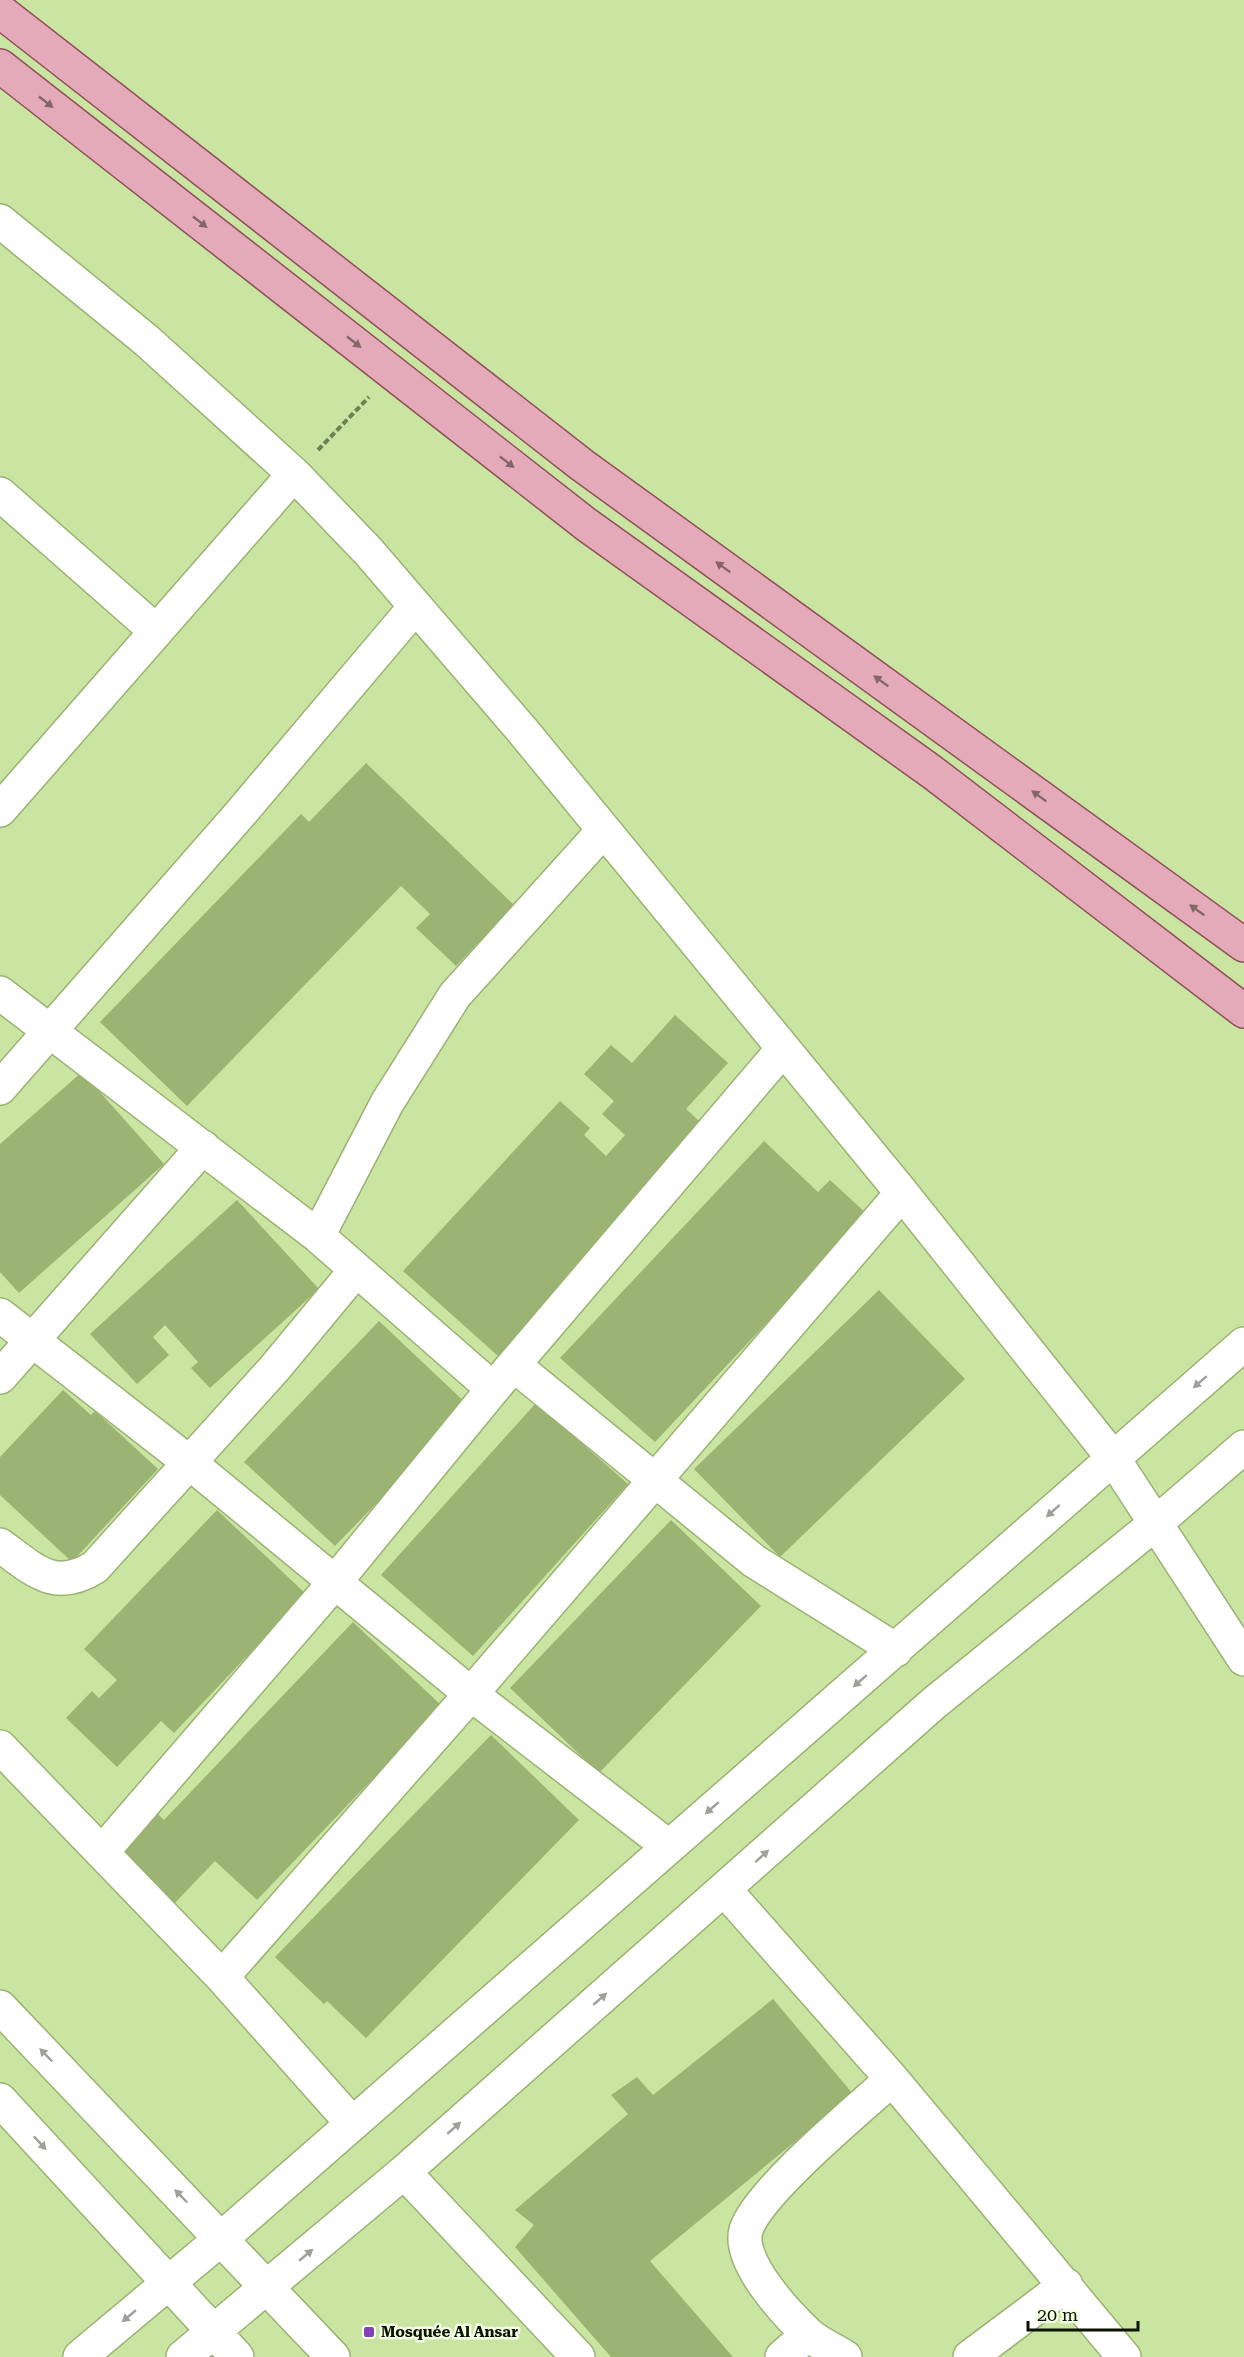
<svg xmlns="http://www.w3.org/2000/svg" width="1244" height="2357" font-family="'Roboto Serif',serif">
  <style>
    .building { fill: #9bb473 }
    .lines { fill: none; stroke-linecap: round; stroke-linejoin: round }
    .minor-casing { stroke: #9ab372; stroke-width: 36 }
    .major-casing { stroke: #8d515a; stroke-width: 36 }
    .path { stroke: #6e7f53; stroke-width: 4; stroke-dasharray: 6 3; stroke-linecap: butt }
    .minor { stroke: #fff; stroke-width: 33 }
    .major { stroke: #e5aab9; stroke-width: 33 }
    .oneway { fill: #836666 }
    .oneway2 { fill: #9ea199 }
    .poi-dot { fill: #8243b9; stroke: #f3fee4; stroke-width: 2 }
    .labels { text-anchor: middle; stroke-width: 5; stroke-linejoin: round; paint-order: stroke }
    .poi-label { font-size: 15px; font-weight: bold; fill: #0c1400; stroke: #f3fee4; text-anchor: start }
  </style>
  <rect width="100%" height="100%" fill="#cae4a1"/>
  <!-- building -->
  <path class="building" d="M 366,763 L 514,905 L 456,966 L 416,928 L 430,914 L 401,886 L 187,1106 L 100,1022 L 301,814 L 309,822 Z
    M 675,1015 L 728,1063 L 686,1109 L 707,1128 L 498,1356 L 403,1271 L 560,1101 L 590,1128 L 584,1135 L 606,1156 L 625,1135 L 602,1114 L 614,1101 L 584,1074 L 611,1045 L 632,1063 Z
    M 82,1072 L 164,1164 L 19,1293 L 0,1272 L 0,1144 Z
    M 764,1141 L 818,1192 L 830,1180 L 868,1215 L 655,1442 L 560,1358 Z
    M 237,1200 L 319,1289 L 210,1388 L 191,1368 L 198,1362 L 165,1325 L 153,1337 L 169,1355 L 137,1384 L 90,1334 Z
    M 879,1290 L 965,1379 L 780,1557 L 694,1469 Z
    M 379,1321 L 470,1407 L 335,1546 L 244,1462 Z
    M 63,1390 L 91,1415 L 95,1411 L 158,1469 L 72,1562 L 0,1495 L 0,1457 Z
    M 536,1403 L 628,1484 L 473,1656 L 381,1575 Z
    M 217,1510 L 306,1594 L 174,1733 L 161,1721 L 117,1767 L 66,1718 L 92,1691 L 99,1698 L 117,1680 L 84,1649 Z
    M 671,1520 L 761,1606 L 599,1773 L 510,1688 Z
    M 353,1622 L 442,1706 L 257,1900 L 215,1861 L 170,1908 L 117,1857 L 158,1814 L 164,1820 Z
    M 491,1735 L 579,1820 L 366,2038 L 327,2001 L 324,2004 L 275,1957 Z
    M 773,1999 L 853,2094 L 650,2261 L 733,2357 L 611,2357 L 515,2247 L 534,2225 L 515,2210 L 628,2114 L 611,2095 L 637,2077 L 653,2095 Z"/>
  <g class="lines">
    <defs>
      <path id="minor" d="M 0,221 L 146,340 L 294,474 L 368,551 L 522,730 L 902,1193 L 1113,1458 L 1244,1659
        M 0,494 L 156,631
        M 0,810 L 294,474
        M 0,993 L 318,1236 L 493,1389
        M 0,1088 L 240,814 L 415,607
        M 318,1236 L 387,1103 L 455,995 L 603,831
        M 0,1315 L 190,1463 L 471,1694 L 668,1846
        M 514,1365 L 754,1561 L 896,1650
        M 0,1377 L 203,1147
        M 0,1545 C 33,1569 54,1593 95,1567 L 274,1369 L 356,1270
        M 0,1747 L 222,1977 L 351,2122
        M 103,1851 L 335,1582 L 493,1389 L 783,1049
        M 724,1889 L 892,2079 L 1124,2357
        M 222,1977 L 471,1694 L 902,1193
        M 0,2007 L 333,2357
        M 0,2100 L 237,2357
        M 404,2172 L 578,2357
        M 80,2357 L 222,2238 L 1244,1344
        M 183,2357 L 404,2172 L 934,1703 L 1156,1523 L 1244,1447
        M 782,2357 L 808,2334
        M 845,2357 C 833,2349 817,2343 807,2333 C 786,2313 737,2261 746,2230 C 758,2192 859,2109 892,2079
        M 970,2357 L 1066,2285"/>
      <path id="major" d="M 0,11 L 582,465 L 1244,945
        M 0,66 L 587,525 L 932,772 L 1244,1011"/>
    </defs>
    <!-- minor casing -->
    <use href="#minor" class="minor-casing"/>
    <!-- major casing -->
    <use href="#major" class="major-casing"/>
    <!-- path -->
    <path class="path" d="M 318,450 L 369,397"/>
    <!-- minor -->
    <use href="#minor" class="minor"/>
    <!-- major -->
    <use href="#major" class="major"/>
  </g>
  <!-- one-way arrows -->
  <defs><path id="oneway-solid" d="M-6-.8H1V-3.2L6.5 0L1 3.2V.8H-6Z" transform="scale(1.5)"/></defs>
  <g class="oneway">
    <use href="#oneway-solid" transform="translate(46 102) rotate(38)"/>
    <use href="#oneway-solid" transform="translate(200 222) rotate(38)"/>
    <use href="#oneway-solid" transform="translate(354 342) rotate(38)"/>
    <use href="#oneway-solid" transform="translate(507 462) rotate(38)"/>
    <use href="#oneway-solid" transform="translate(723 567) rotate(-144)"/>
    <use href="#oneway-solid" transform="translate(881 681) rotate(-144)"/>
    <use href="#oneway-solid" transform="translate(1039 796) rotate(-144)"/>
    <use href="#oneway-solid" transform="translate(1197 910) rotate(-144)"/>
  </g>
  <g class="oneway2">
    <use href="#oneway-solid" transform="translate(1200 1382) rotate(139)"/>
    <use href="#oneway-solid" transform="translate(1053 1511) rotate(138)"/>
    <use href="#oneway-solid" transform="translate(860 1681) rotate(139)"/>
    <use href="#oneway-solid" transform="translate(712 1808) rotate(139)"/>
    <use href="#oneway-solid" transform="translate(762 1856) rotate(-42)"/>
    <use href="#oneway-solid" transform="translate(600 1999) rotate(-41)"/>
    <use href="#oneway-solid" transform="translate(46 2055) rotate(-134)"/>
    <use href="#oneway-solid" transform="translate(454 2128) rotate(-41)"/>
    <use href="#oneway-solid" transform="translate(40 2143) rotate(47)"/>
    <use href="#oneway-solid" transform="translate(181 2196) rotate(-134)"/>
    <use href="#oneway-solid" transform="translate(306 2255) rotate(-40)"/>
    <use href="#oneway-solid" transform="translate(129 2316) rotate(140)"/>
  </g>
  <!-- markers -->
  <rect class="poi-dot" x="363" y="2326" width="12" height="12" rx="3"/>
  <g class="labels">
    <!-- poi labels -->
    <g class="poi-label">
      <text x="381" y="2337">Mosquée Al Ansar</text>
    </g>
  </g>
  <!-- scale -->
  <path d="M1028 2321v9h110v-9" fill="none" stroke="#0c1400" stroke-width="3"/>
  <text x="1037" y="2321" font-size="18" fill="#0c1400" stroke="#f3fee4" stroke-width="4.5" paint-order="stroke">20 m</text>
</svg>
